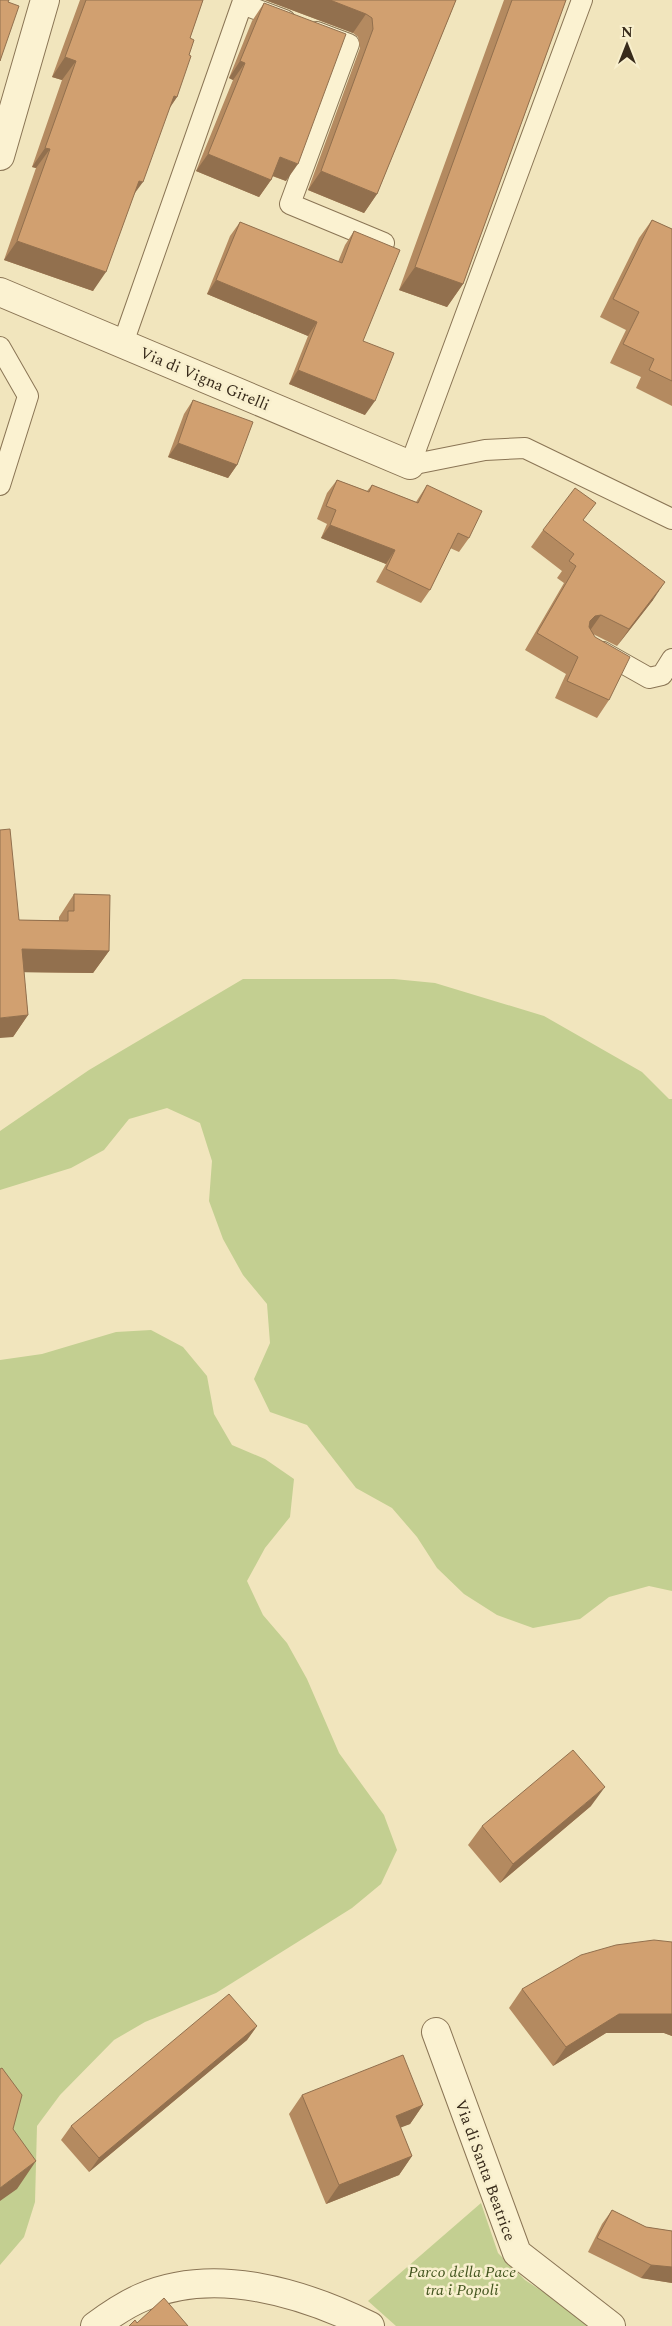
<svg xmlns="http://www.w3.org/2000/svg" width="672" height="2326" font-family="Spectral,serif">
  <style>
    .green { fill: #c3cf91 }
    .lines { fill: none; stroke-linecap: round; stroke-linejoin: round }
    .service-casing { stroke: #8a7555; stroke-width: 22 }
    .minor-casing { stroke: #8a7555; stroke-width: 30 }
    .service { stroke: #fbf2d1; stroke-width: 20 }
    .minor { stroke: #fbf2d1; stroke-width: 28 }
    .wall { fill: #b48a60 }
    .shaded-wall { fill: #92704e }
    .building { fill: #d1a070; stroke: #92704e }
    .labels { text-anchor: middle; stroke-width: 5; stroke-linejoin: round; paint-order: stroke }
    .street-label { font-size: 16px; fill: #382b1b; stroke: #f8efcd }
    .park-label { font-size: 16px; font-style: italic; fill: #445620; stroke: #f8efcd }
  </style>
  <rect width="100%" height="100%" fill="#f1e5bd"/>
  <!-- green -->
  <path class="green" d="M 243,979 L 394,979 L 435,983 L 544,1016 L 642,1072 L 669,1099 L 672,1099 L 672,1591 L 649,1586 L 609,1597 L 580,1619 L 533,1628 L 497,1615 L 464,1594 L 437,1568 L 417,1537 L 392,1508 L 356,1488 L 307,1425 L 270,1412 L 254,1379 L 270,1343 L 267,1304 L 243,1275 L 223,1239 L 209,1201 L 212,1161 L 200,1123 L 167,1108 L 129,1119 L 104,1150 L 71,1168 L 0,1190 L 0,1131 L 89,1070 Z
    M 151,1330 L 183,1347 L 207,1376 L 214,1414 L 232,1445 L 265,1459 L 294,1479 L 290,1517 L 265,1548 L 247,1581 L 263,1615 L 287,1643 L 307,1679 L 339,1753 L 384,1815 L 397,1850 L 381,1884 L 352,1908 L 216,1993 L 145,2022 L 114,2040 L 60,2095 L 37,2126 L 35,2202 L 24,2237 L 0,2265 L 0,1360 L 42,1354 L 116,1332 Z
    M 481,2203 L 498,2253 L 525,2280 L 595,2326 L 396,2326 L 368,2301 Z"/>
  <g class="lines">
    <defs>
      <path id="service" d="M 582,0 L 410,465 L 485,450 L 525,448 L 672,519
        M 317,32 L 349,44 L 290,204 L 384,243
        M 123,343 L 242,4 L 285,20
        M 0,347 L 28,396 L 0,485
        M 603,652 L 649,678 L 662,675 L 672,659"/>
      <path id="minor" d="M 0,156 L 45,0
        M 0,292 L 410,465
        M 436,2032 L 517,2253 L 611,2326
        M 95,2326 C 110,2315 126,2304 143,2297 C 216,2266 303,2293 370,2326"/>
    </defs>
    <!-- service casing -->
    <use href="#service" class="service-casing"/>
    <!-- minor casing -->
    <use href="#minor" class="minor-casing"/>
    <!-- service -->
    <use href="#service" class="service"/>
    <!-- minor -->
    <use href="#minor" class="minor"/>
  </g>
  <!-- wall -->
  <path class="wall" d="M 80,0 L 203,0 L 190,38 L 189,55 L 177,97 L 169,109 L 134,195 L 93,291 L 4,260 L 36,168 L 32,167 L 62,80 L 52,77 Z
    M 265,0 L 456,0 L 377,194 L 364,213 L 308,190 L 360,48 L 358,37 L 353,33 Z
    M 504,0 L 566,0 L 463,284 L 447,307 L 399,290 Z
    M 264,3 L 286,181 L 272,176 L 271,180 L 259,197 L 196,171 L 233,80 L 229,78 L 252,21 Z
    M 652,220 L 672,229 L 672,406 L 636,388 L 641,377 L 610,363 L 626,330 L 600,317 L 639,238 Z
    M 240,222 L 338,262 L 345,245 L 354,231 L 363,341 L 365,415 L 289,384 L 308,336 L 207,294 L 230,236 Z
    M 193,400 L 237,465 L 228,478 L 168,457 L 184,414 Z
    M 337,480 L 367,491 L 372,485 L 416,502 L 427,485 L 469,538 L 459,552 L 450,548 L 430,590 L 421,603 L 376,582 L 386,564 L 321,538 L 327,524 L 317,519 L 327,493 Z
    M 584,521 L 653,600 L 617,646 L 593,634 L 609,700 L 597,718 L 555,698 L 566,674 L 525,650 L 564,583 L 557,578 L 562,571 L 531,547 L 543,530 Z
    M 74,894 L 109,951 L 93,973 L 24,972 L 28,1015 L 13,1037 L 19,920 L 59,920 L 59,917 Z
    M 591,1806 L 500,1883 L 468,1845 L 482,1826 Z
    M 672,1942 L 672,2036 L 664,2033 L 606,2033 L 553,2066 L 509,2008 L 522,1989 Z
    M 257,2026 L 247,2040 L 89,2172 L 61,2140 L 71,2126 Z
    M 302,2095 L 423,2105 L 410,2124 L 400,2127 L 412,2156 L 399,2175 L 326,2204 L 289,2114 Z
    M 612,2210 L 646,2227 L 672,2231 L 672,2283 L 641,2278 L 588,2252 L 602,2224 Z"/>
  <!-- shaded-wall -->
  <path class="shaded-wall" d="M 265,0 L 330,0 L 366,14 L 353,33 Z
    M 65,57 L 76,61 L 62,80 L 52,77 Z
    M 240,61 L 245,63 L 233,80 L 229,78 Z
    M 174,96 L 177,97 L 164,116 Z
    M 45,148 L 50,149 L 36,168 L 32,167 Z
    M 208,154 L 271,180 L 259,197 L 196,171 Z
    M 280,157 L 298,164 L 286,181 L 268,174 Z
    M 321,171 L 377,194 L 364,213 L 308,190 Z
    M 139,181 L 143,182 L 129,201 Z
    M 17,241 L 106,272 L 93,291 L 4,260 Z
    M 415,267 L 463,284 L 447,307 L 399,290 Z
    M 216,280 L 317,322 L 308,336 L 207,294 Z
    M 298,370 L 375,401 L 365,415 L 289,384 Z
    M 178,443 L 237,465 L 228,478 L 168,457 Z
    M 330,525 L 395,550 L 386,564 L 321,538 Z
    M 665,582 L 653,600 L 617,646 L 629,629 Z
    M 601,615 L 589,632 L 583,634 L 590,621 L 595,616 Z
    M 22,949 L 109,951 L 93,973 L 6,972 Z
    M 28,1015 L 13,1037 L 0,1038 L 0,1018 Z
    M 605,1787 L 591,1806 L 500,1883 L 513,1864 Z
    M 619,2014 L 672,2014 L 672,2036 L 664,2033 L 606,2033 L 553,2066 L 566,2047 Z
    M 257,2026 L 247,2040 L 89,2172 L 99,2158 Z
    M 423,2105 L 410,2124 L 382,2135 L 396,2116 Z
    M 412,2156 L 399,2175 L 326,2204 L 339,2185 Z
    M 36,2161 L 17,2189 L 0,2201 L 0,2188 Z
    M 651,2265 L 672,2267 L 672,2283 L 641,2278 Z"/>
  <!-- building -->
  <path class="building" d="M 0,0 L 9,0 L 8,2 L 19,6 L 0,61 Z
    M 86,0 L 203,0 L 190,38 L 194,40 L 189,55 L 191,56 L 177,97 L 174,96 L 143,182 L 139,181 L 106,272 L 17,241 L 50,149 L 45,148 L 76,61 L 65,57 Z
    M 330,0 L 456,0 L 377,194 L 321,171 L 373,29 L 372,18 L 366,14 Z
    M 512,0 L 566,0 L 463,284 L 415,267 Z
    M 264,3 L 346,34 L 298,164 L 280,157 L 271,180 L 208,154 L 245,63 L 240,61 Z
    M 652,220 L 672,229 L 672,381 L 649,370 L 654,359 L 623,344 L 639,312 L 613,299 Z
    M 240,222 L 342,263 L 354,231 L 400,250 L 363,341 L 394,353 L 375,401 L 298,370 L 317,322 L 216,280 Z
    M 193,400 L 253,422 L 237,465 L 178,443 Z
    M 337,480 L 369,492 L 372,485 L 418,503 L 427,485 L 482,511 L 469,538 L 458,533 L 430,590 L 386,569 L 395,550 L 330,525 L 336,510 L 326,506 Z
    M 575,488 L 596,503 L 583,520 L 665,582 L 629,629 L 601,615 L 595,616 L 590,621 L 589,627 L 595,637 L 630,657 L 609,700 L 567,681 L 578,657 L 537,633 L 576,566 L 569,561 L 574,554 L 543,530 Z
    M 10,829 L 19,920 L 68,921 L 68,911 L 74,911 L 74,894 L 110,895 L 109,951 L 22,949 L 28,1015 L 0,1018 L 0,830 Z
    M 573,1750 L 605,1787 L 513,1864 L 482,1826 Z
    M 654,1940 L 672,1942 L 672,2014 L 619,2014 L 566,2047 L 522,1989 L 581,1955 L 616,1945 Z
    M 229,1994 L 257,2026 L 99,2158 L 71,2126 Z
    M 403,2055 L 423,2105 L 396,2116 L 412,2156 L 339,2185 L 302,2095 Z
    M 2,2068 L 22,2095 L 13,2129 L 36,2161 L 0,2188 L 0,2069 Z
    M 612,2210 L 646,2227 L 672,2231 L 672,2267 L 651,2265 L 597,2238 Z
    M 164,2298 L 188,2326 L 129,2326 L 135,2320 L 137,2323 Z"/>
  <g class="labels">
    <!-- street labels -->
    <g class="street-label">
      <text transform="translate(205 378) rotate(23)" y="6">Via di Vigna Girelli</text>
      <text transform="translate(486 2170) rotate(70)" y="6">Via di Santa Beatrice</text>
    </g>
    <!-- park labels -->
    <g class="park-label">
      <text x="462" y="2277">Parco della Pace<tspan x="462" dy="18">tra i Popoli</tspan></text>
    </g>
  </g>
  <!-- north arrow -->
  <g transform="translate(627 45)" stroke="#f8efcd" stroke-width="4" paint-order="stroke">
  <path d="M0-4L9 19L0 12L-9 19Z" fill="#382b1b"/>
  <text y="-8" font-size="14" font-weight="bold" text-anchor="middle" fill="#382b1b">N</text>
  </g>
</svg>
